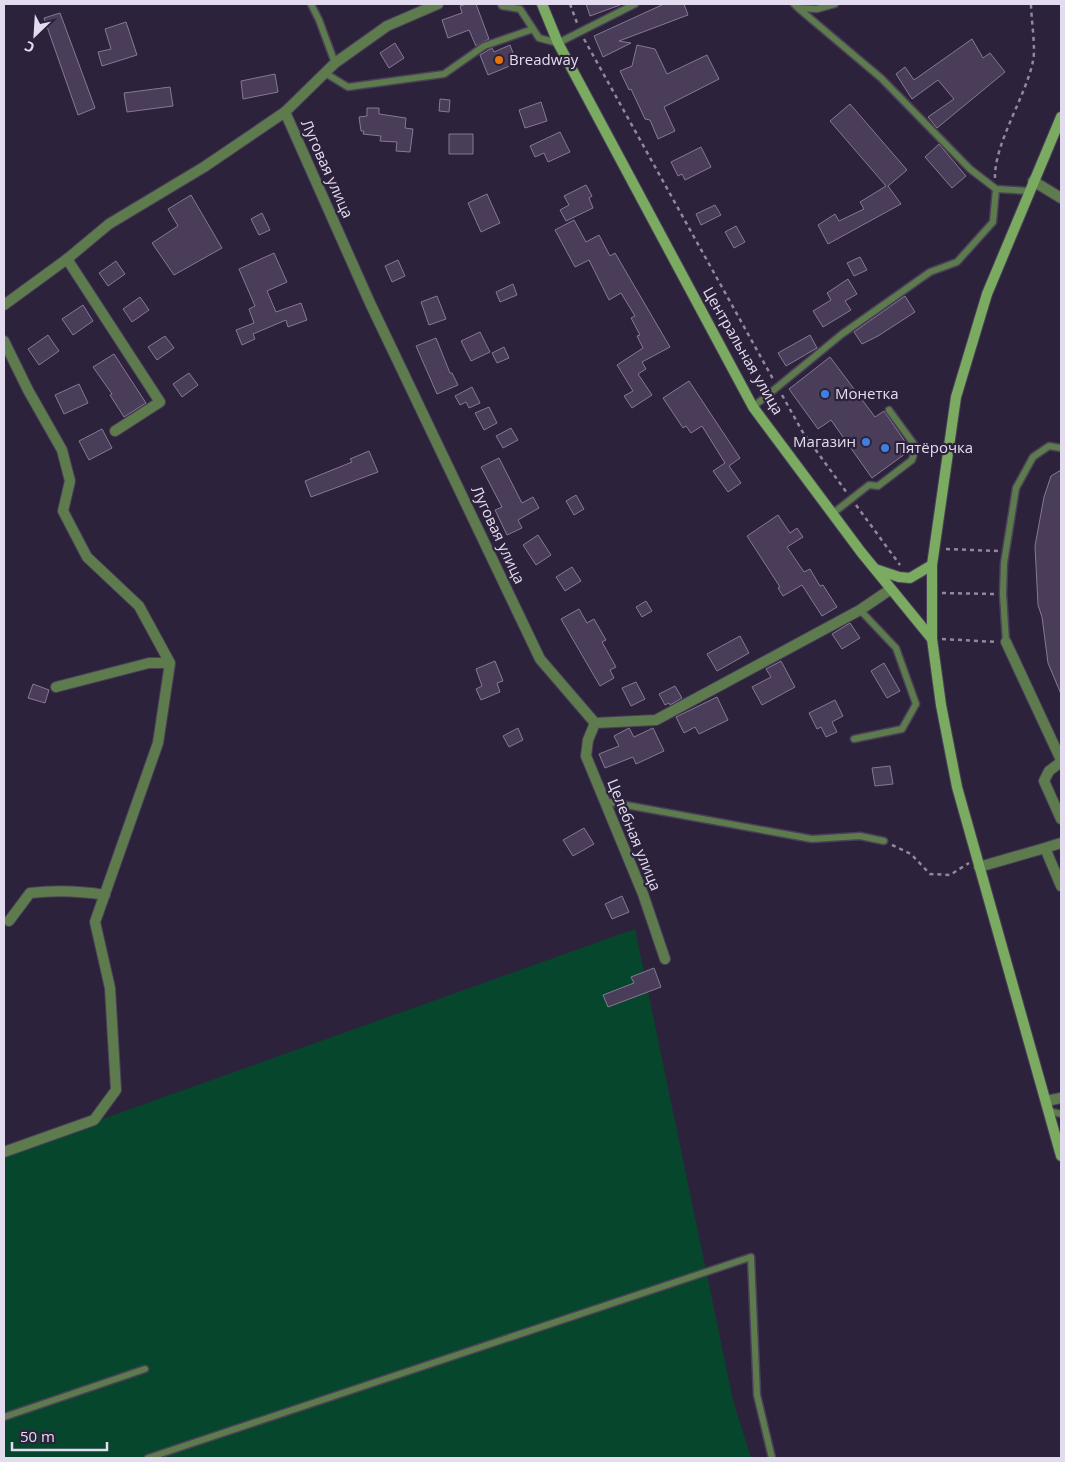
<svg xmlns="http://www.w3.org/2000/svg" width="1065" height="1462" font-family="'Open Sans',sans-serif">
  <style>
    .garden { fill: #06462d }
    .building { fill: #4a3d59; stroke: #867896 }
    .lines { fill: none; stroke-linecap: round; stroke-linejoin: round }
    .service-casing { stroke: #4a4058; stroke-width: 9 }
    .minor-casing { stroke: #4a4058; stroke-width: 12 }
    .tertiary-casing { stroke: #4a4058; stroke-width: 12 }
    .secondary-casing { stroke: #4a4058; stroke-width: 12 }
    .path { stroke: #91889e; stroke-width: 2.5; stroke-dasharray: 4 4; stroke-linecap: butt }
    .service { stroke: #5e7b4e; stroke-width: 6 }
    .minor { stroke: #5e7b4e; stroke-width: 10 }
    .tertiary { stroke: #5e7b4e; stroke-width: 10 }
    .secondary { stroke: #7baa61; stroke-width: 10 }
    .food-dot { fill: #e8710a; stroke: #2d223c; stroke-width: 2 }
    .shop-dot { fill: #3f7fe0; stroke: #2d223c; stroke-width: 2 }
    .labels { text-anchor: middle; stroke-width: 4.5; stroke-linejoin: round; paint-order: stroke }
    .poi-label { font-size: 15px; fill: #e3dcee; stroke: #2d223c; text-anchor: start }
    .street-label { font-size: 15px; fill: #e3dcee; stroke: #2d223c }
  </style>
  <rect width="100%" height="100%" fill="#2d223c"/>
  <!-- garden -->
  <path class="garden" d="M 635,929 L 733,1400 L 751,1458 L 4,1458 L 4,1154 Z"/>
  <!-- building -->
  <path class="building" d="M 467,4 L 476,4 L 489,39 L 476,46 L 469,30 L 448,38 L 442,20 L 462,13 L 460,6 Z
    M 586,4 L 620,4 L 620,5 L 590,16 Z
    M 664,4 L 684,4 L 688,15 L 619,41 L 631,43 L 603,57 L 594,36 Z
    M 60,13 L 95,108 L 78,115 L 44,18 Z
    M 126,22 L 137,55 L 102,66 L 98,52 L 111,49 L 105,29 Z
    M 972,39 L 983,58 L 990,53 L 1005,72 L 937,128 L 928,117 L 954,99 L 938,80 L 912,99 L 896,74 L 905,67 L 914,80 Z
    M 395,43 L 404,58 L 389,68 L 380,53 Z
    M 510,45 L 517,63 L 488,75 L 480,55 L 492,48 L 494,52 Z
    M 637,45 L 655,49 L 667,74 L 707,55 L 719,79 L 664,107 L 675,131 L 658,139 L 650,120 L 645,119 L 631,89 L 629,90 L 620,71 L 632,66 Z
    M 275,74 L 278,92 L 243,99 L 241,81 Z
    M 170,87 L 173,106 L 127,112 L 124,93 Z
    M 440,99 L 450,100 L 449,112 L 439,111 Z
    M 541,102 L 547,121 L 525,128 L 519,110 Z
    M 850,104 L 907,170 L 888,186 L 901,204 L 828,244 L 818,225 L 835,214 L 839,221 L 864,209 L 860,202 L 886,186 L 830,121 Z
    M 367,108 L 379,108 L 379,114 L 406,118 L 405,128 L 413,129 L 410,152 L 396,151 L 397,142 L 380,141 L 381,136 L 363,134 L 364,131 L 361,131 L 359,117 L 367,116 Z
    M 560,132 L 570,152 L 548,162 L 544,153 L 535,157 L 530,146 Z
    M 449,134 L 473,134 L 473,154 L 449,154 Z
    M 939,144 L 966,176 L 952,188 L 925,157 Z
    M 701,147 L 711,167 L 685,180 L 682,174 L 678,176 L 671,162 Z
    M 586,185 L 592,196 L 589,198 L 593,208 L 566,221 L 560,210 L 569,205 L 564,196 Z
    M 487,194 L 500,223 L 481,232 L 468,203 Z
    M 191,195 L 222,248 L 174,275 L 152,243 L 178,226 L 168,209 Z
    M 715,205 L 721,215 L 701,225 L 696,214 Z
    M 262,213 L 270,230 L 259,235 L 251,219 Z
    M 574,220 L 586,242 L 599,235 L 610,256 L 615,253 L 670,347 L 642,362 L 646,369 L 638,374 L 652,395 L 632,408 L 624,396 L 633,391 L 617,365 L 643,348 L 637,336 L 640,335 L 631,318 L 635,316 L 621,293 L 609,300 L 589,260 L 575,267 L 555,230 Z
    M 736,226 L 745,242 L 734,248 L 725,232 Z
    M 274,253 L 287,282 L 267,291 L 276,312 L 301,303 L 307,320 L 288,327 L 286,320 L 253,334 L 255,339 L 242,345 L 236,330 L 254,323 L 249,309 L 255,306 L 239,269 Z
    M 860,257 L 867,270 L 854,276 L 847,263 Z
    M 398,260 L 405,276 L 392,282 L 385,266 Z
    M 116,261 L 125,274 L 108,286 L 99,273 Z
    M 848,279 L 857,294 L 845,301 L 851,310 L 823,327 L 813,311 L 831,300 L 827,293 Z
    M 513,284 L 517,295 L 500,302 L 496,292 Z
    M 437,296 L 446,319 L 429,325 L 421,302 Z
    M 905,296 L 915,312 L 878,336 L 862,344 L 854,332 Z
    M 140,297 L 149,310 L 132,322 L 123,309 Z
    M 83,305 L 93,321 L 73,335 L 62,319 Z
    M 480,332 L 490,352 L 471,361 L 461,341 Z
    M 48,335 L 59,351 L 39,365 L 28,349 Z
    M 810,335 L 817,348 L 786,366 L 778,353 Z
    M 165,336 L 174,348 L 157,360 L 148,347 Z
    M 436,338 L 450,373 L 452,373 L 458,385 L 437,394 L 416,346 Z
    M 504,347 L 509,358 L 497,363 L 492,353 Z
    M 114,354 L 146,403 L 124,417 L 110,395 L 112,394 L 93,367 Z
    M 830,357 L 875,417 L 884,411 L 910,449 L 909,451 L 872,478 L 831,420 L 818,429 L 789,389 Z
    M 189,373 L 198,385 L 182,397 L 173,384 Z
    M 689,381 L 740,458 L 729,466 L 741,483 L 728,492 L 713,471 L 725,463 L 702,426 L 691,433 L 686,426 L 683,428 L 663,398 Z
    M 79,384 L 88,403 L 64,414 L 55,395 Z
    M 472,387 L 480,403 L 469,408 L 466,402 L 460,405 L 455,396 Z
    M 489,407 L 497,423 L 484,430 L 475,413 Z
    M 511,428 L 518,440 L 503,448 L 496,436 Z
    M 102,429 L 112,448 L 89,460 L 79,441 Z
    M 369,451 L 378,472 L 311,497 L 305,481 L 352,462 L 350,459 Z
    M 499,458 L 522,503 L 533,497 L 539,508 L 518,520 L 522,528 L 507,535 L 495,510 L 502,507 L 481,467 Z
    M 1061,470 L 1061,694 L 1048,663 L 1042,617 L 1038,605 L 1035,546 L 1044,497 L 1051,476 Z
    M 576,495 L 584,509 L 574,515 L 566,501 Z
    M 778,515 L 790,533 L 797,528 L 803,537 L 787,547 L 804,572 L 810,569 L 820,586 L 823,585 L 837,607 L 822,616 L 802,585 L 783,596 L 778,588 L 780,587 L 747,536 Z
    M 538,535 L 551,555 L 536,565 L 523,545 Z
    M 572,567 L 581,581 L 565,591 L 556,577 Z
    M 646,601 L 652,611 L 642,617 L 636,607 Z
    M 579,609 L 587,623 L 594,619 L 606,640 L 602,642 L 616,667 L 610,670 L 614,678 L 600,686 L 561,619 Z
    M 850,623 L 860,638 L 842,649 L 832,634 Z
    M 740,636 L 749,653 L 717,671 L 707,654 Z
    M 495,661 L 503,681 L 497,683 L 500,692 L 481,700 L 476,689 L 482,686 L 476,669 Z
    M 781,661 L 795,687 L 762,705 L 752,687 L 771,677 L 766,669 Z
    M 884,663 L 900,691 L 887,698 L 871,671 Z
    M 636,682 L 645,699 L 631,706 L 622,688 Z
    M 33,684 L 49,690 L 45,703 L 28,698 Z
    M 675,686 L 682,698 L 670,705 L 669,703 L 665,705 L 659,694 Z
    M 717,697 L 728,720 L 699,734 L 695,727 L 684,733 L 676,717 Z
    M 835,700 L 843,716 L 832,722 L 837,732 L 826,737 L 821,727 L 817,729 L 809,713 Z
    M 518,728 L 523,740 L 509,747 L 503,736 Z
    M 629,728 L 634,737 L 653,728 L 664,751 L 636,764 L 633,757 L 605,768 L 599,754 L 619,746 L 614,736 Z
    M 890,766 L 893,784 L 875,786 L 872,768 Z
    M 584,828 L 594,844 L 573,856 L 563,840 Z
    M 622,896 L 629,912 L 612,919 L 605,904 Z
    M 654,968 L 661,987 L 608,1007 L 603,995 L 634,983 L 631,977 Z"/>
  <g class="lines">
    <defs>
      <path id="service" d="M 311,4 L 319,20 L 335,63
        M 501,4 L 502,6 L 520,9 L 539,38 L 558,43 L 635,4
        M 794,4 L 798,8 L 817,9 L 835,4
        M 798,8 L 881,78 L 970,169 L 996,189
        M 325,73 L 348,87 L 444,74 L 484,46 L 533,29
        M 753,407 L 842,334 L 930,272 L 957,262 L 993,222 L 996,189 L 1029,191
        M 832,514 L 869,485 L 878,486 L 912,460 L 916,447 L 889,410
        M 1006,642 L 1003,594 L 1004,563 L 1016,488 L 1033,457 L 1049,446 L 1061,448
        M 854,739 L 902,729 L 916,704 L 896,648 L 860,610
        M 604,801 L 812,839 L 860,836 L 884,841
        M 1049,1111 L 1061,1114
        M 4,1417 L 145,1369
        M 148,1458 L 751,1257 L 757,1395 L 772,1458"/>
      <path id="minor" d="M 285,112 L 370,303 L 540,659 L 595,723 L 656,720 L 860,610 L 891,589
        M 1033,181 L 1061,198
        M 67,259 L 160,402 L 115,431
        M 4,341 L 28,390 L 62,450 L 70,481 L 63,511 L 87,557 L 139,606 L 170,663 L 158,743 L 95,922 L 110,988 L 116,1090 L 94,1120 L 4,1152
        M 1006,642 L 1061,760
        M 56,687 L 149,663 L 170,663
        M 595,723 L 588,740 L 586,756 L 643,894 L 665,959
        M 1061,762 L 1049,771 L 1044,781 L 1061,819
        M 1061,843 L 1045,848 L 1061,886
        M 979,867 L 1045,848
        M 9,921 L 30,893 C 56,890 80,891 105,895
        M 1046,1101 L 1061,1098"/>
      <path id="tertiary" d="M 4,305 L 67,259 L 109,224 L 204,167 L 285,112 L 335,63 L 387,26 L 438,4"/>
      <path id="secondary" d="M 542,4 L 558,43 L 753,407 L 861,552 L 932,639
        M 932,565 L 932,639 L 941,705 L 957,787 L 1061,1156
        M 875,569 L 899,577 L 910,578 L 932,565 L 956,397 L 987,294 L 1061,117"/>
    </defs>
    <!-- service casing -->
    <use href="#service" class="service-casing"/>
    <!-- minor casing -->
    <use href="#minor" class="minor-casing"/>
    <!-- tertiary casing -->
    <use href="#tertiary" class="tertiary-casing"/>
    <!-- secondary casing -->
    <use href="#secondary" class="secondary-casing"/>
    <!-- path -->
    <path class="path" d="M 570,4 L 577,23
      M 584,39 L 773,379
      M 995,178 C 994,144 1026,96 1033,61 C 1036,49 1031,18 1031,4
      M 782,395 L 802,431 L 847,493
      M 856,505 L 900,565
      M 946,549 L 998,551
      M 942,593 L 994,594
      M 942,639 L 997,642
      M 892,845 L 911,854 L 930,874 L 950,875 L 969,863"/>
    <!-- service -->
    <use href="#service" class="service"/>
    <!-- minor -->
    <use href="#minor" class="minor"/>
    <!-- tertiary -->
    <use href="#tertiary" class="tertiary"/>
    <!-- secondary -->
    <use href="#secondary" class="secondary"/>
  </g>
  <!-- markers -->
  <circle class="food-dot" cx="499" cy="60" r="5"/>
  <g class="shop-dot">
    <circle cx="825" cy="394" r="5"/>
    <circle cx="866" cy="442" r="5"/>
    <circle cx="885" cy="448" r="5"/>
  </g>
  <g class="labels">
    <!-- poi labels -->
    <g class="poi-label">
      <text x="509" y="65">Breadway</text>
      <text x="835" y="399">Монетка</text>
      <text x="856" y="447" text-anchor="end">Магазин</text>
      <text x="895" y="453">Пятёрочка</text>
    </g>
    <!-- street labels -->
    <g class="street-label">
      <text transform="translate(327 169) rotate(66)" y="5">Луговая улица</text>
      <text transform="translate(743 351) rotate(60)" y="5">Центральная улица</text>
      <text transform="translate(498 535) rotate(65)" y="5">Луговая улица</text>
      <text transform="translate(634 835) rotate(68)" y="5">Целебная улица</text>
    </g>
  </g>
  <!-- border -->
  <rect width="1065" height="1462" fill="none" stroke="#e3dcee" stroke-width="10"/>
  <!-- north arrow -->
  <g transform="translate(35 35) rotate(205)" stroke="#2d223c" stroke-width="4" paint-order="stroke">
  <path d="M0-4L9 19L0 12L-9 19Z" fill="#e3dcee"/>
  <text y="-8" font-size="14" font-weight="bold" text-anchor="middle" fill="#e3dcee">С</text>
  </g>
  <!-- scale -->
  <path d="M12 1442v8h95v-8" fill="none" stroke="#e3dcee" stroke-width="2.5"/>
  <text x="20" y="1442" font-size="15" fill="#e3dcee" stroke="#2d223c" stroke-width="4" paint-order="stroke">50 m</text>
</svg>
